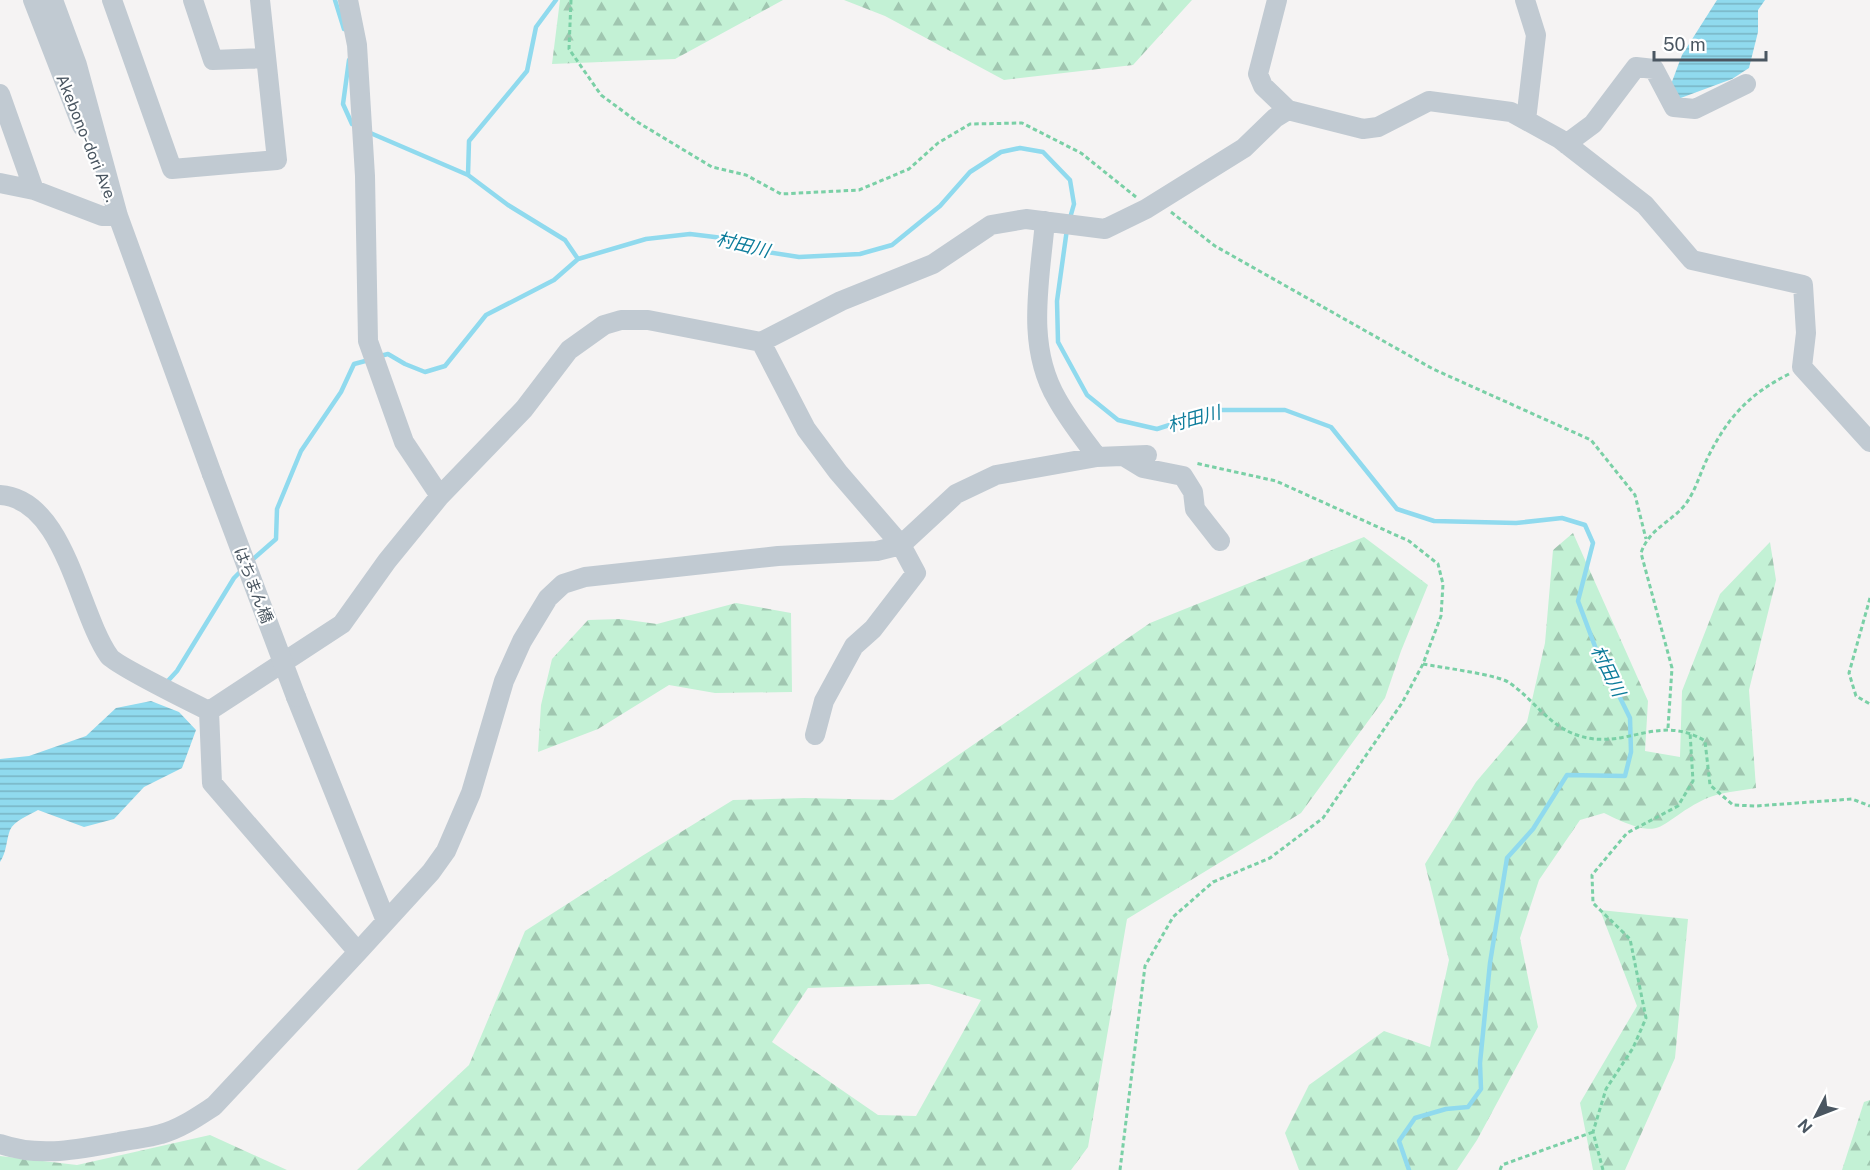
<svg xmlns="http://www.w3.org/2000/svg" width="1870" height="1170" font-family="'Public Sans','Noto Sans JP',sans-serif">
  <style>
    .forest { fill: url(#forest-firs); fill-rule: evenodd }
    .water { fill: url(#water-rules) }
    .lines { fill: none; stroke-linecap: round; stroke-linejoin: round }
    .stream { stroke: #90daee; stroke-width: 4.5 }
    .path { stroke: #7ad0a6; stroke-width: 3; stroke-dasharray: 4.5 3; stroke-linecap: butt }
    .minor { stroke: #c1cad2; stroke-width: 20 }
    .minor-bridge { stroke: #c1cad2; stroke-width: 20 }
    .labels { text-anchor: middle; stroke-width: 4.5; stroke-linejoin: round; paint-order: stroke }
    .street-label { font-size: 16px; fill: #4a5661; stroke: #fff }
    .water-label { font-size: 18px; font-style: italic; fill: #0c7c9b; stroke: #fff }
  </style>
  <defs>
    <pattern id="forest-firs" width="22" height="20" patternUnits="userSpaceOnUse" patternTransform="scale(1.5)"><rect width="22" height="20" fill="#c3f1d5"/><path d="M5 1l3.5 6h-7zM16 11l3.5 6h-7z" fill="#a0c6b0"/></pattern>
    <pattern id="water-rules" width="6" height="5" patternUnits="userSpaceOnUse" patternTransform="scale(1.5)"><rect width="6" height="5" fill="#90daee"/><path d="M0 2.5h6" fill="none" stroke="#78b4c4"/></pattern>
  </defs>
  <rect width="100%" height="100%" fill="#f5f3f3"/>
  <!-- forest -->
  <path class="forest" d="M 560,0 L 783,0 L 675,59 L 552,64 Z
    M 844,0 L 1192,0 L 1133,65 L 1004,80 L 885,16 Z
    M 1573,533 L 1648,701 L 1645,751 L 1680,757 L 1682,691 L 1720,594 L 1770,542 L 1776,580 L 1749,690 L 1756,788 C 1740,791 1720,792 1705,799 C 1654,824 1667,844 1604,813 L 1580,820 L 1539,880 L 1520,938 L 1538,1027 L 1477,1140 L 1457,1170 L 1299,1170 L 1285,1133 L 1309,1085 L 1384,1031 L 1430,1047 L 1449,960 L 1425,864 L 1476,782 L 1527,722 L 1545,643 L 1553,550 Z
    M 1364,537 L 1428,585 L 1401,651 L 1385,698 L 1301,813 L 1127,919 L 1088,1147 L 1071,1170 L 357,1170 L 469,1065 L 525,931 L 642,856 L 733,800 L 804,798 L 893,800 L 1150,623 ZM 929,984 L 981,1000 L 916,1116 L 878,1115 L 772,1042 L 808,988 Z
    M 736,603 L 791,613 L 792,692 L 715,693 L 669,685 L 598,729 L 538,752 L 541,705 L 552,659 L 588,620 L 621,619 L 657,624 Z
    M 1600,910 L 1688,919 L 1675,1058 L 1625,1170 L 1593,1170 L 1580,1103 L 1637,1006 Z
    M 1870,1100 L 1870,1170 L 1842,1170 L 1864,1102 Z
    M 210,1135 L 287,1170 L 0,1170 L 0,1156 L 77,1165 Z"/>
  <!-- water -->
  <path class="water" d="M 1717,0 L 1765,0 L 1758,10 L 1758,32 L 1749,68 L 1732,79 L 1678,99 L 1670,87 L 1682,55 Z
    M 151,701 L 179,712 L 196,730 L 182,768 L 144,787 L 114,819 L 84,827 L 38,810 C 29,815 14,821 10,830 C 6,841 7,851 0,862 L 0,759 L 29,756 L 86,736 L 116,708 Z"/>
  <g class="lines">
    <!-- stream -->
    <path class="stream" d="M 335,0 L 344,29
      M 349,60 L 343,104 L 352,124 L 358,127
      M 368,132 L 468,175 L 508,205 L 565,240 L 578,259
      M 468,175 L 469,141 L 527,71 L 536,27 L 556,0
      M 1067,229 L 1057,301 L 1058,342 L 1087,395 L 1118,420 L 1157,429 L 1216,410 L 1285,410 L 1331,427 L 1397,509 L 1434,521 L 1516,523 L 1562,518 L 1585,525 L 1593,543 L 1578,601 L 1596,649 L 1630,718 L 1631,752 L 1625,776 L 1567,775 L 1533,829 L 1507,858 L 1490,963 L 1480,1063 L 1481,1089 L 1468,1107 L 1446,1109 L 1415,1118 L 1399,1141 L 1409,1170
      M 380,356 L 388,354 L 405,364 L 425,372 L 445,366 L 486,315 L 554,280 L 578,259 L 646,239 L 690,234 L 731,239 L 761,251 L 799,257 L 860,254 L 892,245 L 940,206 L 970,172 L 1001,152 L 1020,148 L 1043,152 L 1070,180 L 1074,204 L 1070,218
      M 251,561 L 276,539 L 277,509 L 301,451 L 341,392 L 354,364 L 369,360
      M 166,683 L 177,671 L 234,578 L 243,569"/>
    <!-- path -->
    <path class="path" d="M 571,0 L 569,49 L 601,95 L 639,123 L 712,167 L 746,175 L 781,194 L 859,190 L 909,169 L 938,143 L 970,124 L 1022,123 L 1081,153 L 1136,197
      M 1171,212 L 1215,246 L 1433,369 L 1591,440 L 1635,495 L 1646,539
      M 1870,598 L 1849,673 L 1856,696 L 1870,704
      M 1423,664 C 1439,667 1498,675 1508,682 C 1533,698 1547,725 1577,735 C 1625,752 1658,712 1705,741 L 1710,785 L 1733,805 L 1756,806 L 1852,799 L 1870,806
      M 1668,728 L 1672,668 L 1641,553 C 1650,526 1676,521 1689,499 C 1697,486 1701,471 1708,457 C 1728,417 1749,394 1789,374
      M 1120,1170 L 1145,966 L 1173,917 L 1213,882 L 1270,858 L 1323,818 L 1402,703 L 1423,664 L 1441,616 L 1443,584 L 1438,564 L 1409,541 L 1276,481 L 1195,463
      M 1500,1170 L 1502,1165 L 1593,1132
      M 1603,1170 L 1593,1132 L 1606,1089 L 1633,1048 L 1646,1018 L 1630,939 L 1593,903 L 1592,875 L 1627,833 L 1678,806 L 1693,781 L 1690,732"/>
    <!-- minor -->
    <path class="minor" d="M 33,0 L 82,126
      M 53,0 L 77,65 L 118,216 L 212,474
      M 112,0 L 172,169 L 277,160 L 260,0
      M 193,0 L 213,60 L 266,58
      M 348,0 L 357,45 L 365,176 L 368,341 L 404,442 L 440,496
      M 1277,0 L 1258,74 L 1263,86 L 1288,110
      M 1525,0 L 1536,35 L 1526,120
      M 0,94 L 34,190
      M 1566,144 L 1593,124 L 1636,67 L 1654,69 L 1674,107 L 1695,109 L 1746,84
      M 0,183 L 34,190 L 102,216 L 118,216
      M 1045,221 C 1040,280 1025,345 1057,399 C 1068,419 1083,438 1097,457
      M 761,342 L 806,429 L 838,472 L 901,545 L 916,573 L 873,629 L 854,646 L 824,701 L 815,735
      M 1125,457 L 1143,468 L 1183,476 L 1193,492 L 1195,509 L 1220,541
      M 0,495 C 65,499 78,612 109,656 C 115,665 193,703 209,711 L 342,624 L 387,561 L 440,496 L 524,409 L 569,350 L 604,325 L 621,320 L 648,320 L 761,342 L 841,301 L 933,264 L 991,225 L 1026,219 L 1105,229 L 1146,209 L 1244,148 L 1275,118 L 1288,110 L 1363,129 L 1378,127 L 1429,101 L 1511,112 L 1560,139 L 1645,205 L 1692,260 L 1803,285 L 1806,333 L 1802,367 L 1870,442
      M 296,697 L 386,921
      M 209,711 L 212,783 L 358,952
      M 0,1144 C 40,1158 79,1149 119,1142 C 133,1139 148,1138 161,1134 C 180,1129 197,1117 214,1106 L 358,952 L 431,872 L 446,851 L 471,793 L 504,681 L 522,641 L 548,598 L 563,584 L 585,577 L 778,556 L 877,551 L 901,545 L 956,494 L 996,475 L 1097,457 L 1147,455"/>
    <!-- minor-bridge -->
    <path class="minor-bridge" d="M 212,474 L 296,697"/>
  </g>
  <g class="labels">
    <!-- street labels -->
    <g class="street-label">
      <text transform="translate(87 138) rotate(68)" y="6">Akebono-dori Ave.</text>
      <text transform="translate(254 585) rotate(69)" y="6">はちまん橋</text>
    </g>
    <!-- water labels -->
    <g class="water-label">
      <text transform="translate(743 245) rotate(14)" y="6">村田川</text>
      <text transform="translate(1194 419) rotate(-15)" y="6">村田川</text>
      <text transform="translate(1608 671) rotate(64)" y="6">村田川</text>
    </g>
  </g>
  <!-- north arrow -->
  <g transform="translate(1816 1116) rotate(228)" stroke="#ffffff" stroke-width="4.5" paint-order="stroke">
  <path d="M0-4.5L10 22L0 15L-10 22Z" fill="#4a5661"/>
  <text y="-9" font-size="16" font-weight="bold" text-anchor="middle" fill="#4a5661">N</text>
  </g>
  <!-- scale -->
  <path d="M1654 51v9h112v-9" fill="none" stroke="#4a5661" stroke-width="3"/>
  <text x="1663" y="51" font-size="18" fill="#4a5661" stroke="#ffffff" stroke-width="4.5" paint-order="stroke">50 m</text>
</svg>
